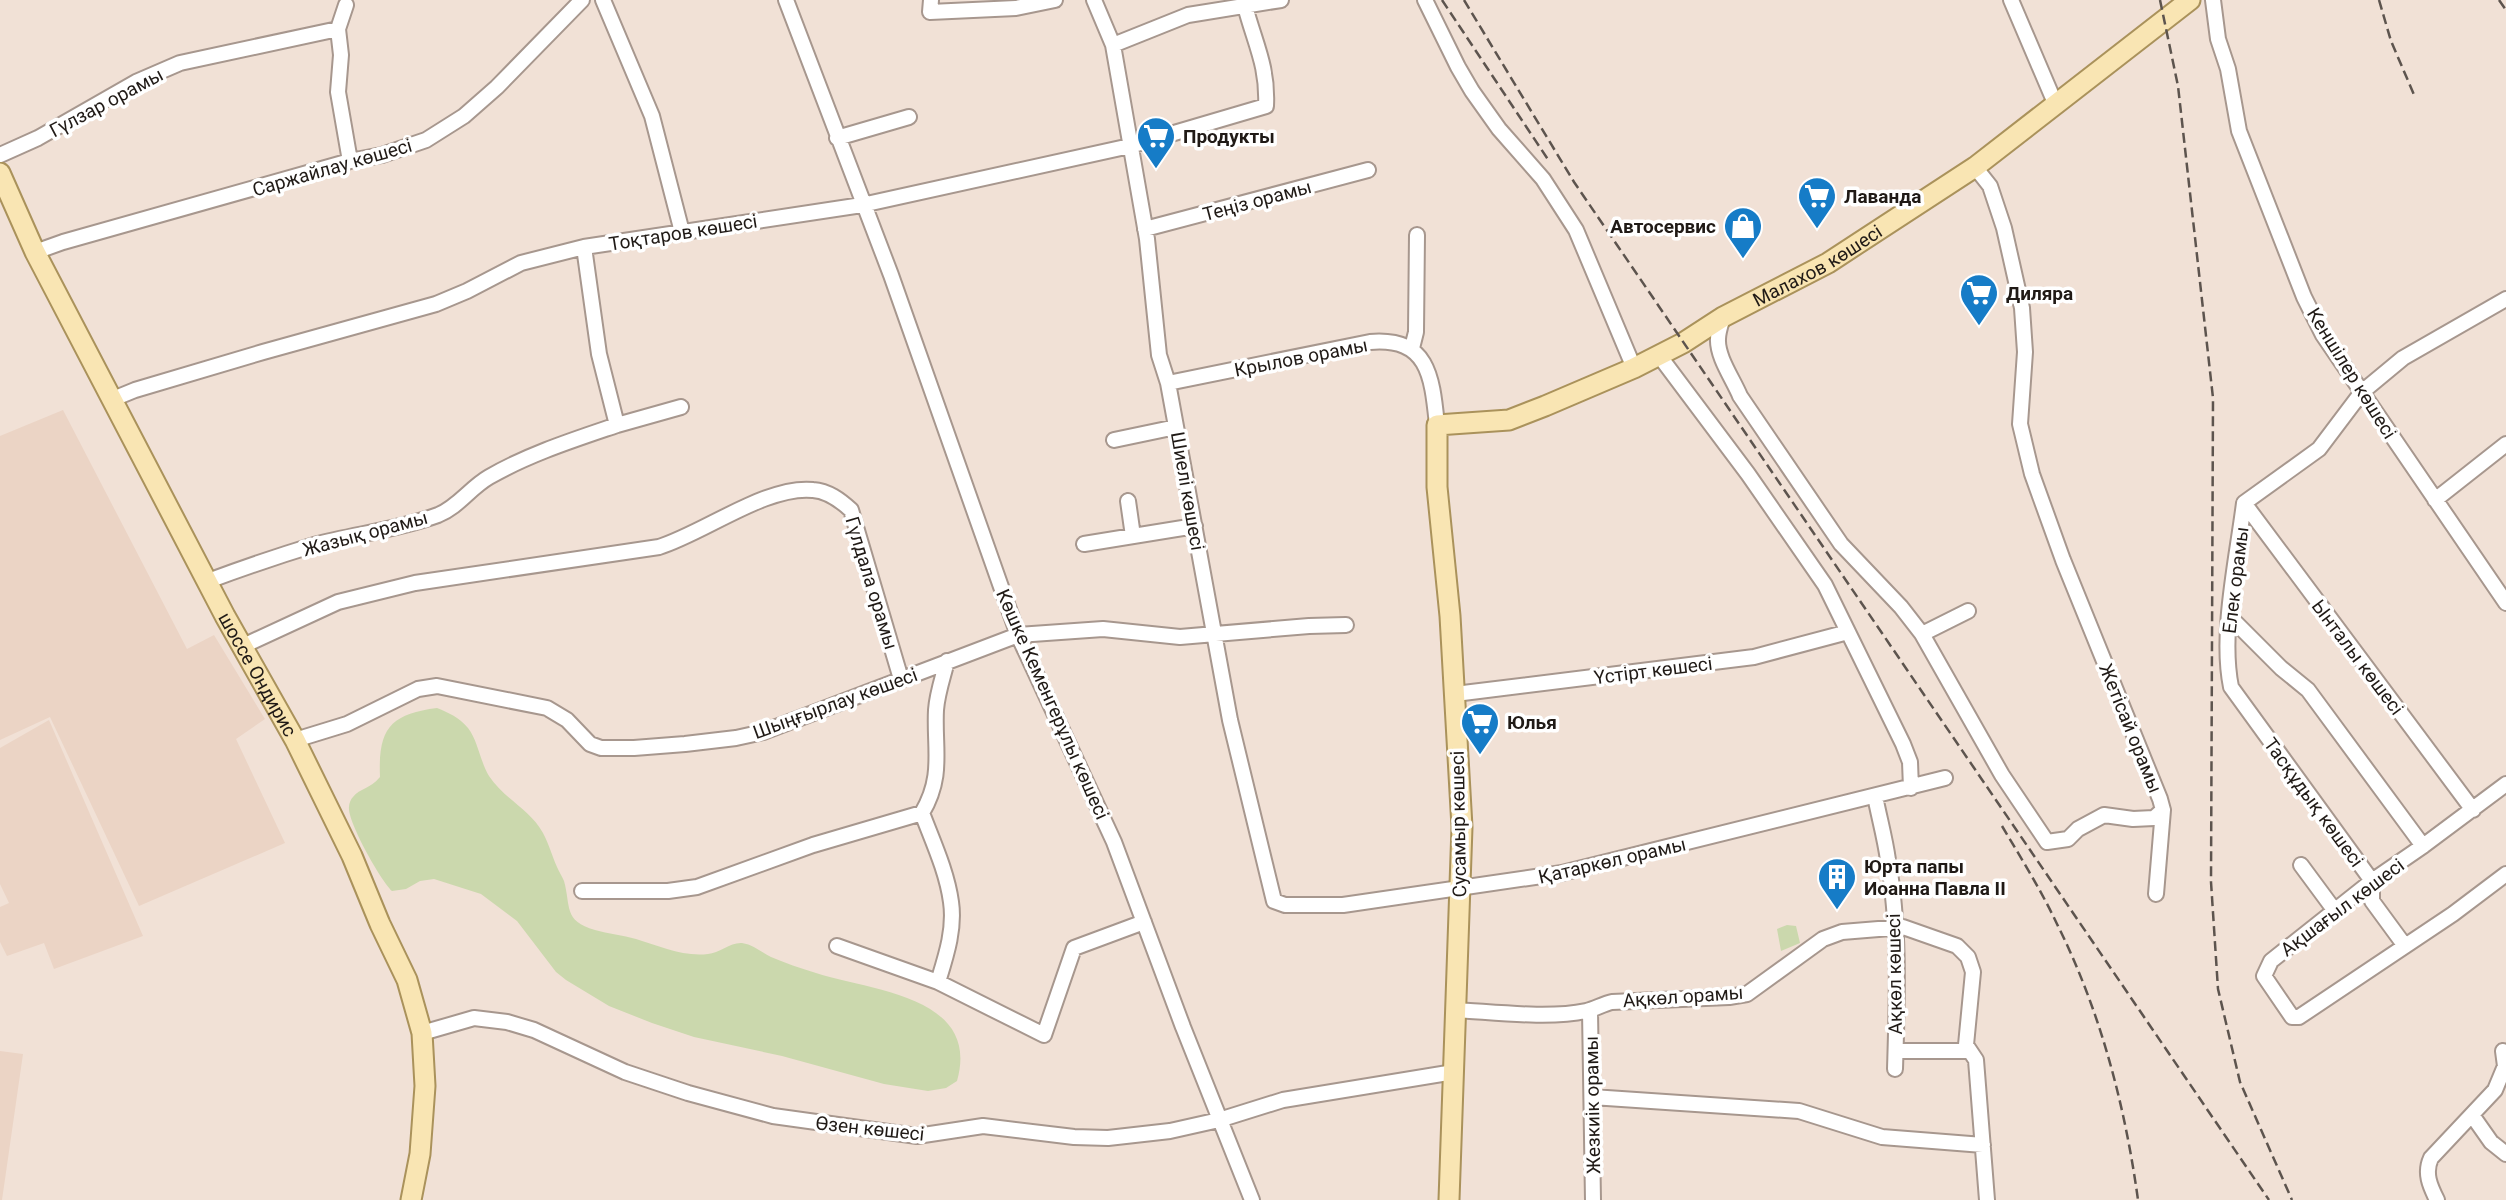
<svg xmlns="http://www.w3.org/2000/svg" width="2506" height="1200" font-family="Roboto,sans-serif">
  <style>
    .built { fill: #ebd4c5 }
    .green { fill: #cbd8ad }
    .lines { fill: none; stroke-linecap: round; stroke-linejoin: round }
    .minor-casing { stroke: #a7978e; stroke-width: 18 }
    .major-casing { stroke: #aa925b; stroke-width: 23 }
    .minor { stroke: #fff; stroke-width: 14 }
    .major { stroke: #f9e5b3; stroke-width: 19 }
    .rail { stroke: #5d544e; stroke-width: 2.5; stroke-dasharray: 10 5; stroke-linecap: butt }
    .labels { text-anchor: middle; stroke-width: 7; stroke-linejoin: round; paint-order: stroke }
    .street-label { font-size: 19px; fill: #201a16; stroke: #fff }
    .poi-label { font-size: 19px; font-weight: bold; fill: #201a16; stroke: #fff; text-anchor: start }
  </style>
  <rect width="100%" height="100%" fill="#f1e1d6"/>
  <!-- built -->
  <path class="built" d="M 63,410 L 187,649 L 214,635 L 265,719 L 236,739 L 285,843 L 139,906 L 50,717 L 0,740 L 0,436 Z
    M 49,720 L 143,936 L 54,969 L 44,943 L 7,956 L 0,942 L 0,907 L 9,903 L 0,884 L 0,748 Z
    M 0,1051 L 23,1054 L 2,1200 L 0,1200 Z"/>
  <!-- green -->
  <path class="green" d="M 437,708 C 449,713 459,717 468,728 C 478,741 480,761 489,776 C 504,799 530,809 543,833 C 549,844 552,856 557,867 C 559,872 562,876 564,881 C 571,906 563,921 595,930 C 608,934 623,935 636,939 C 659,946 683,957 708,954 C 719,953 731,942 742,943 C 754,945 761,952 771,957 C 785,963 800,968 816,973 C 872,991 981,996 957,1081 L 946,1088 L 928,1091 L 884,1084 L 782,1056 L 694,1037 L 652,1023 L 609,1006 L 566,980 L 556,972 L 517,921 L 481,894 L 434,879 L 420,881 L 406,889 L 392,891 C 381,881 347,821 349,807 C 349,803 351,799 353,797 C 360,788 370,789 380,777 C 378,729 390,714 437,708 Z
    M 1787,925 L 1796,926 L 1800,943 L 1781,951 L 1777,929 Z"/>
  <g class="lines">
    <defs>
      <path id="minor" d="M 603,0 L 652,116 L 682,232
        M 786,0 L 891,275 L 1018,635 L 1114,842 L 1183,1027 L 1252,1200
        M 931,0 L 930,12 L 1016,8 L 1055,0
        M 1094,0 L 1113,45 L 1147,239 L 1159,355 L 1168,383 L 1230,720 L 1274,901 L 1285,905 L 1343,905 L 1562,873 L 1945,778
        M 1425,0 L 1458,67 L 1472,91 L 1499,129 L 1543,179 L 1576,230 L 1634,368
        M 2011,0 L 2055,103
        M 2213,0 L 2218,39 L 2228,69 L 2239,131 L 2304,297 L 2323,335 L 2506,603
        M 346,5 L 338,29 L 341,55 L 338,92 L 350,161
        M 1113,45 L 1188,15 L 1281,0
        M 837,138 L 909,117
        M 0,155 L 38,138 L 136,82 L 180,63 L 338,29
        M 1145,229 L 1368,170
        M 35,252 L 63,242 L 350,161 L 382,155 L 426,140 L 464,116 L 497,87 L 582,0
        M 1723,317 C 1721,324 1718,332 1718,339 C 1717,357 1733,379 1740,396 L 1841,544 L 1901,607 L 1922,634 L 2002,775 L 2047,842 L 2068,839 L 2078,829 L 2104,815 L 2133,819 L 2154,818 L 2163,810 L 2160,799 L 2063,560 L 2032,474 L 2020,424 L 2025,352 L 2022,308 L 2004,228 L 1990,186 L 1975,167
        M 1412,348 L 1416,332 L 1417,235
        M 1658,354 L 1748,474 L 1825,585 L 1903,744 L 1910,762 L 1911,788
        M 1168,383 L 1370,342 C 1429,337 1432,377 1437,425
        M 113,399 L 135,390 L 263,352 L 436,304 L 467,291 L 521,263 L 584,247 L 862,205 L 1130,146 L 1266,106 C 1268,66 1255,44 1245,6
        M 617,425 L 681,407
        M 1114,440 L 1176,427
        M 2435,500 L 2506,444
        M 1128,501 L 1133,536
        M 2244,503 L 2473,810
        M 1084,544 L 1195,526
        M 208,581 C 243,568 278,556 314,545 C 355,534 397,530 438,515 C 458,507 470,488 489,477 C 529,454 573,440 617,425 L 599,354 L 584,247
        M 2230,617 L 2281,668 L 2308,690 L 2423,846
        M 1922,634 L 1968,611
        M 243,646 L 338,602 L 415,583 L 659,547 C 704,533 767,485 813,490 C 828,491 840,500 851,510 L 901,679
        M 947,661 C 943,677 937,694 936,710 C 934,749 944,776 922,813 C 933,842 947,872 951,902 C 955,929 946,956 938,982 L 1044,1035 L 1074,948 L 1144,922
        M 1455,694 L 1754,657 L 1848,632
        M 295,740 L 347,724 L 418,689 L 437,686 L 547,708 L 567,720 L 590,744 L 601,748 L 634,748 L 685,744 L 736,738 L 763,732 L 1018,635 L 1103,629 L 1180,637 L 1309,626 L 1346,625
        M 2506,784 L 2423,846 L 2372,881 L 2271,961 L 2264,976 L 2292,1017 L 2299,1017 L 2453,914 L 2506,874
        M 1875,796 C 1879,817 1885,838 1888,860 C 1900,928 1897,1001 1895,1069
        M 2301,865 L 2335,911
        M 582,891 L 668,891 L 697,887 L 813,845 L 922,813
        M 2156,894 L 2163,810
        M 837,946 L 938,982
        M 2405,946 L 2372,901 L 2372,881 L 2231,687 C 2220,633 2237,559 2244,503 L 2319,449 L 2362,392 L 2403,358 L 2506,299
        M 1455,1010 C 1494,1012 1549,1019 1586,1011 C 1595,1009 1603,1004 1612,1002 L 1729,997 L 1747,994 L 1823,939 L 1842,932 L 1903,927 L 1957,946 L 1968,957 L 1973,972 L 1966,1045 L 1976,1060 L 1987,1200
        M 1590,1011 L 1593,1200
        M 422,1033 L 474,1018 L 507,1022 L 534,1030 L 625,1072 L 688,1093 L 773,1116 L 917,1136 L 983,1126 L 1074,1137 L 1108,1138 L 1170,1131 L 1219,1120 L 1283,1100 L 1454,1072
        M 1896,1051 L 1970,1051
        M 1592,1097 L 1799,1111 L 1882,1137 L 1983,1145
        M 2472,1115 L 2491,1142 L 2506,1154
        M 2437,1200 C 2430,1186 2424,1173 2431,1158 L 2495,1090 L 2505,1066 L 2503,1051"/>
      <g id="major">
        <path id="s1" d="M 0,173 L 35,252 L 225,616 L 295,740 L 352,856 L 380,924 L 407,980 L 422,1033 L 425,1086 L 420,1154 L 411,1200"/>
        <path id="s2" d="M 1449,1200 L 1462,827 L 1450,616 L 1437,487 L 1437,425 L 1509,420 L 1545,406 L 1634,368 L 1683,343 L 1723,317 L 1828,263 L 1975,167 L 2190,0"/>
      </g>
    </defs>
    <!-- minor casing -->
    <use href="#minor" class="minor-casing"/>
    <!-- major casing -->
    <use href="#major" class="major-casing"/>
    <!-- minor -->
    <use href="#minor" class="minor"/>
    <!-- major -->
    <use href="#major" class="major"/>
    <!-- rail -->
    <path class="rail" d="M 1442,0 L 1549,161
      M 1464,0 L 1574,182 L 2269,1200
      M 2160,0 L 2178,86 L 2213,398 L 2211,882 L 2218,989 L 2240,1082 L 2292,1200
      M 2379,0 L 2391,41 L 2415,97
      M 2499,0 L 2506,10
      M 2002,826 C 2021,858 2041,890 2057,924 C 2100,1010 2125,1105 2138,1200"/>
  </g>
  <!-- icons -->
  <defs>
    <symbol id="supermarket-pin" viewBox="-11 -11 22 30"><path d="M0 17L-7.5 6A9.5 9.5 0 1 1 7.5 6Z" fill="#167cc7" stroke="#fff"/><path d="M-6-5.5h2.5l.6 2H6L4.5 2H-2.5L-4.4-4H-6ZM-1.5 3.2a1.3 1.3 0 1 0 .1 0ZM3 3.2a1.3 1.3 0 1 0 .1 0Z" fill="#fff"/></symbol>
    <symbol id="shop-pin" viewBox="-11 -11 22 30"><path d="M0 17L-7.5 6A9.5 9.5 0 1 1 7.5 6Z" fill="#167cc7" stroke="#fff"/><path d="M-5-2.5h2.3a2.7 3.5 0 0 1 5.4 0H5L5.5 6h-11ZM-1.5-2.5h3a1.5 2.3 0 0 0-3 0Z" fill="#fff"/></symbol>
    <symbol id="building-pin" viewBox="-11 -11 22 30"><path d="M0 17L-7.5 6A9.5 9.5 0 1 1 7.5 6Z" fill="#167cc7" stroke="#fff"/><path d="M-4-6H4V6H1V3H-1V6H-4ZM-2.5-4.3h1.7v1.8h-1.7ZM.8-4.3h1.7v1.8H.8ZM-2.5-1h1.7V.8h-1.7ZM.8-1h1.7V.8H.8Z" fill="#fff"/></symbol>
  </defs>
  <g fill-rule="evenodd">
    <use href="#supermarket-pin" x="1134" y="114" width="44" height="60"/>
    <use href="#supermarket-pin" x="1795" y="174" width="44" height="60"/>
    <use href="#shop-pin" x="1721" y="204" width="44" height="60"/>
    <use href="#supermarket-pin" x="1957" y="271" width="44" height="60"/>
    <use href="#supermarket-pin" x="1458" y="700" width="44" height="60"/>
    <use href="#building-pin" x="1815" y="855" width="44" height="60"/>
  </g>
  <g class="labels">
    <!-- street labels -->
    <g class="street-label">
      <text transform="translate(106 102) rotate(-28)" y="7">Гүлзар орамы</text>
      <text transform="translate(332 167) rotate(-16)" y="7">Саржайлау көшесі</text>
      <text transform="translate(1257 200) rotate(-15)" y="7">Теңіз орамы</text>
      <text transform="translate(683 232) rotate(-9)" y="7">Тоқтаров көшесі</text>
      <text dy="7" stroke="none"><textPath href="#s2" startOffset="1194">Малахов көшесі</textPath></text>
      <text transform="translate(1301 357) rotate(-11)" y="7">Крылов орамы</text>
      <text transform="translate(2352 373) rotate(58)" y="7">Кеншілер көшесі</text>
      <text transform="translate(1188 491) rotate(80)" y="7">Шиелі көшесі</text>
      <text transform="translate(365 533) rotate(-15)" y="7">Жазық орамы</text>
      <text transform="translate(2235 580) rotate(-83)" y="7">Елек орамы</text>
      <text transform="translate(872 583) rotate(73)" y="7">Гүлдала орамы</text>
      <text transform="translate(2358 657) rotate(53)" y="7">Ынталы көшесі</text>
      <text transform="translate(1653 670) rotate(-7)" y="7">Үстірт көшесі</text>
      <text dy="7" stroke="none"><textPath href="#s1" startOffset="564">шоссе Ондирис</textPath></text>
      <text transform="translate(835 703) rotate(-20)" y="7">Шыңғырлау көшесі</text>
      <text transform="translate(1053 704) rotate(66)" y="7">Көшке Кеменгерұлы көшесі</text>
      <text transform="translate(2131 728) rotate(68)" y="7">Жетісай орамы</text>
      <text transform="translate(2314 802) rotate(54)" y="7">Тасқұдық көшесі</text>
      <text transform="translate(1458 824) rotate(-91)" y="7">Сусамыр көшесі</text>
      <text transform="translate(1612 860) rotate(-13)" y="7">Қатаркөл орамы</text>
      <text transform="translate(2342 907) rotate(-37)" y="7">Ақшағыл көшесі</text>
      <text transform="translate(1894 974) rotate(-91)" y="7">Ақкөл көшесі</text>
      <text transform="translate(1683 996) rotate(-4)" y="7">Ақкөл орамы</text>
      <text transform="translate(1592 1105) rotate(-91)" y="7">Жезкиік орамы</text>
      <text transform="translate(870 1128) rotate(6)" y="7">Өзен көшесі</text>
    </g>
    <!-- poi labels -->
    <g class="poi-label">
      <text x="1183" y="143">Продукты</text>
      <text x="1844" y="203">Лаванда</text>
      <text x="1716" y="233" text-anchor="end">Автосервис</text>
      <text x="2006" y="300">Диляра</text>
      <text x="1507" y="729">Юлья</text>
      <text x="1864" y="873">Юрта папы<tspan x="1864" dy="22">Иоанна Павла II</tspan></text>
    </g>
  </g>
</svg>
